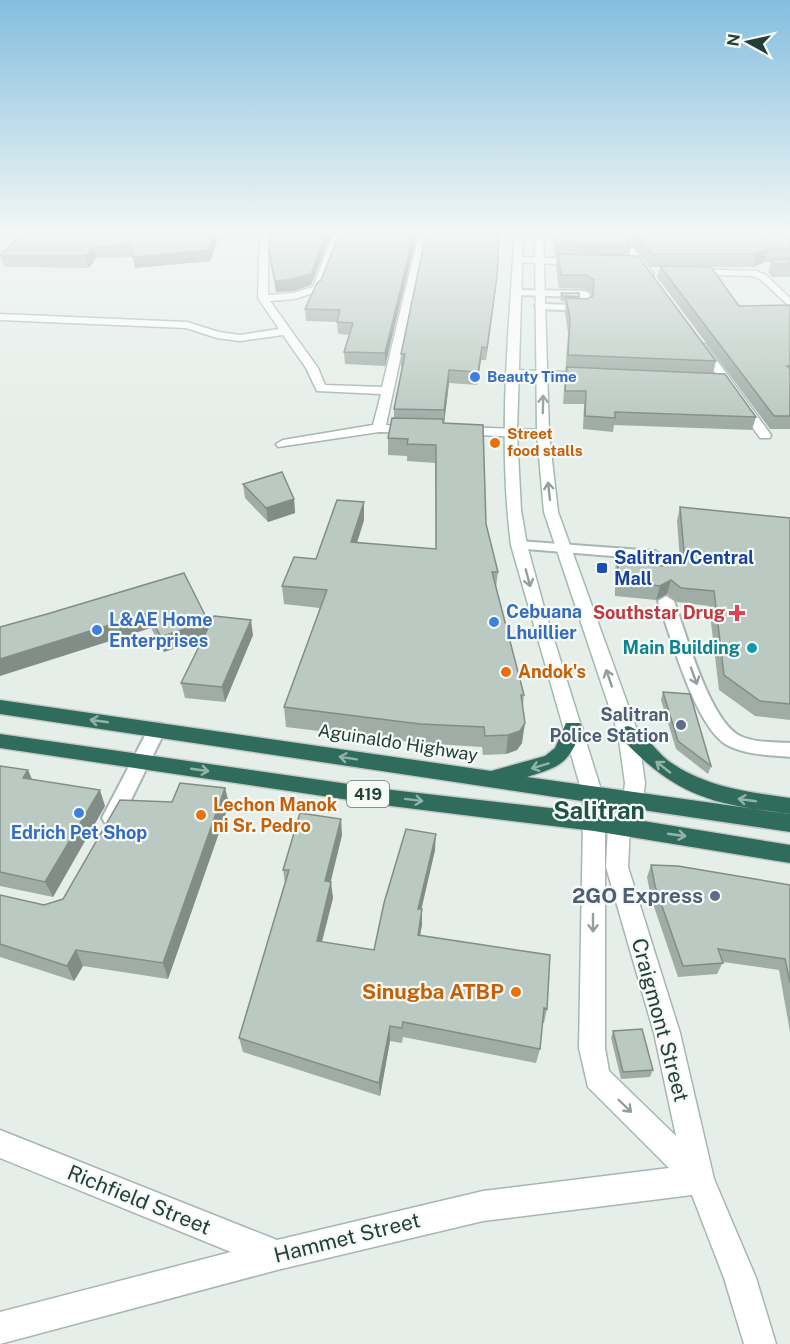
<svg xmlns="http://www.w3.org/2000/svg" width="790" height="1344" font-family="'Public Sans',sans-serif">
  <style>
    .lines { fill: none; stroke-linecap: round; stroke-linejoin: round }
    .lane-casing { stroke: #a7b6b0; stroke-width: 4 }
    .street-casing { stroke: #a7b6b0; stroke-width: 3 }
    .secondary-casing { stroke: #a3bab0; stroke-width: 3 }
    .highway-casing { stroke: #c2cac7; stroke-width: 3 }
    .lane { fill: #fff; fill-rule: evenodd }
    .street { fill: #fff; fill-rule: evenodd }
    .secondary { fill: #fff; fill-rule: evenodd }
    .highway { fill: #306c5b; fill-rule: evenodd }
    .wall { fill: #a0ada7 }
    .shaded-wall { fill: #828d88 }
    .building { fill: #bac9c2; stroke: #828d88; stroke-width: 1.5 }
    .oneway { stroke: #92a09a }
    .oneway2 { stroke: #92b3a9 }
    .shop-dot { fill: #3f7fe0; stroke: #f5faf7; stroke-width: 2 }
    .food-dot { fill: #e8710a; stroke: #f5faf7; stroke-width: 2 }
    .transit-dot { fill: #1a4fb4; stroke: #f5faf7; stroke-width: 2 }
    .health-dot { fill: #e0444e; stroke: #f5faf7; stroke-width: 2 }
    .culture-dot { fill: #0f9aa8; stroke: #f5faf7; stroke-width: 2 }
    .service-dot { fill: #5c6f8a; stroke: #f5faf7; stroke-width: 2 }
    .labels { text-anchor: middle; stroke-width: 4.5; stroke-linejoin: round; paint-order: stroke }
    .far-shop-label { font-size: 15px; font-weight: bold; fill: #366cbe; stroke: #f5faf7; text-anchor: start }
    .far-food-label { font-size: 15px; font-weight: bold; fill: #c56008; stroke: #f5faf7; text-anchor: start }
    .shield { fill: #f5faf7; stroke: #637870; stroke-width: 1.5 }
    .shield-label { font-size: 16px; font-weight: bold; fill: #244036 }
    .transit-label { font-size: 18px; font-weight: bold; fill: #164399; stroke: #f5faf7; text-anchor: start }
    .shop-label { font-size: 18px; font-weight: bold; fill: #366cbe; stroke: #f5faf7; text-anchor: start }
    .health-label { font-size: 18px; font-weight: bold; fill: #be3a42; stroke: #f5faf7; text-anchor: end }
    .culture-label { font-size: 18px; font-weight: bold; fill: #0d838f; stroke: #f5faf7; text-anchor: end }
    .food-label { font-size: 18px; font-weight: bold; fill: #c56008; stroke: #f5faf7; text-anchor: start }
    .service-label { font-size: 18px; font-weight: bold; fill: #4e5e75; stroke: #f5faf7; text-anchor: end }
    .street-label { font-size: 18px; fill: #244036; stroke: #f5faf7 }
    .near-service-label { font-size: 21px; font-weight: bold; fill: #4e5e75; stroke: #f5faf7; text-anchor: end }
    .near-food-label { font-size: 21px; font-weight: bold; fill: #c56008; stroke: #f5faf7; text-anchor: end }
    .near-street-label { font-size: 21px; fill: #244036; stroke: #f5faf7 }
    .district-label { font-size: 24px; font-weight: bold; fill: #1f5242; stroke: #f5faf7 }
  </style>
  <rect width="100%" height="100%" fill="#e5eee9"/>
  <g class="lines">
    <defs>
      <path id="lane" d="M 515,290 L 585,291 L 590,294 L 590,308 L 585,311 L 540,309 L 535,306 L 537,304 L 580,305 L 580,297 L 518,295 L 515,294 Z
        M 519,541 L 655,551 L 662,555 L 666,574 L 659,578 L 654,577 L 649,559 L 514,548 L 514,542 Z
        M 666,596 L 674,601 C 686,633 709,720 740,736 C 755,743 774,742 790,743 L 790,757 C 769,755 746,755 727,745 C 695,727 671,636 658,601 Z
        M 157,723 L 163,724 L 166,729 L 122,818 L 119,823 L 112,826 L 105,823 L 102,818 L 151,724 Z"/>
      <path id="street" d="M 260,234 L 268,234 L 268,295 L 293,293 L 313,287 L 333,234 L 341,234 L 320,291 L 294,299 L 270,301 L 318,368 L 325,385 L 382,387 L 419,234 L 427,234 L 386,425 L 415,426 L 421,430 L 420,433 L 379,432 L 278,447 L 276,444 L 283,440 L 373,425 L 381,394 L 317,391 L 306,368 L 283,335 L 240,341 L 217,338 L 186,328 L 0,320 L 0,314 L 187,322 L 219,332 L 240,335 L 279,329 L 258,298 Z
        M 614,234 L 622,234 L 653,273 L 653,277 L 647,277 Z
        M 517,257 L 580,259 L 585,262 L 580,265 L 514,262 L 512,260 Z
        M 690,269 L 756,271 L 766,275 L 790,298 L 790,307 L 760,279 L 752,276 L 687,274 L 685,272 Z
        M 697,344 L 705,344 L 771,435 L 770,438 L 760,438 L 696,346 Z
        M 515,370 L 588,373 L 594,376 L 588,379 L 511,375 L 509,373 Z
        M 461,427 L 543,430 L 549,434 L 543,438 L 456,434 L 455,431 Z
        M 594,813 L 602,816 L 605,822 L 605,1048 L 609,1071 L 676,1136 L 654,1033 L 606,867 L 608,826 L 611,820 L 619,817 L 627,820 L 630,826 L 628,867 L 680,1033 L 714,1179 L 756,1278 L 776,1344 L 744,1344 L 724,1278 L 692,1195 L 483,1221 L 277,1270 L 0,1344 L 0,1312 L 231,1252 L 0,1158 L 0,1130 L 277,1240 L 483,1191 L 669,1168 L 588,1087 L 579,1048 L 583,822 L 586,816 Z"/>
      <path id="secondary" d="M 515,234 L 523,234 L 517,433 L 521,510 L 527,545 L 545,611 L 603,796 L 605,822 L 602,828 L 594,831 L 586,828 L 583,822 L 583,796 L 511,545 C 498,443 508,336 515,234 Z
        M 535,234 L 543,234 L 549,434 L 558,512 L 638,733 L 645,783 L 643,800 L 627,832 L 619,835 L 611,832 L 608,826 L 623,800 L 625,783 L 618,733 L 544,512 L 537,434 Z"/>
      <path id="highway" d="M 0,700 L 491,771 L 545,756 L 555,748 L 566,723 L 580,723 L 583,728 C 568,763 563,766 527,777 L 790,814 L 790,832 L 0,714 Z
        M 628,726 C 644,731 656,752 670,762 C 706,787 747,792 790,798 L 790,814 C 712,804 677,797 621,738 L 618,733 L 621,728 Z
        M 0,734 L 383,789 L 594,813 L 790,845 L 790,863 L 594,831 L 383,805 L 0,748 Z"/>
    </defs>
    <!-- lane casing -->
    <use href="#lane" class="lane-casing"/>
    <!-- street casing -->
    <use href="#street" class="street-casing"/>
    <!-- secondary casing -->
    <use href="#secondary" class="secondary-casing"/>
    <!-- highway casing -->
    <use href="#highway" class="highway-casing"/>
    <!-- lane -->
    <use href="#lane" class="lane"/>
    <!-- street -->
    <use href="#street" class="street"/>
    <!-- secondary -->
    <use href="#secondary" class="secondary"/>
    <!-- highway -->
    <use href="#highway" class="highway"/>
  </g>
  <!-- wall -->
  <path class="wall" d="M 22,234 L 258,234 L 258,237 L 218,239 L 210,261 L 135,268 L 133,257 L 96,258 L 89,268 L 4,267 L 0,256 Z
    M 269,234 L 331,234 L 311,285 L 293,291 L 276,292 L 270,261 L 269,250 L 271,237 Z
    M 339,234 L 417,234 L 385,366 L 345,364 L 344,352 L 350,335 L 338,334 L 337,322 L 306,321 L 305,309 L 321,280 Z
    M 552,234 L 622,234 L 631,246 L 629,256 L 716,361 L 713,374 L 756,417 L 752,430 L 614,425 L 613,432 L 583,429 L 584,404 L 563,404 L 568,333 L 565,312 L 566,302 L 561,301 L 560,299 L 561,293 L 579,293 L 578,299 L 587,299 L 592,297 L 592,294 L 585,289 L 559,288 L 556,267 L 557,256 L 555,256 Z
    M 624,234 L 790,234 L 790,277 L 772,277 L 768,272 L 771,262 L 765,262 L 753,267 L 711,267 L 739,306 L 790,305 L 790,429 L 770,429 L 657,277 L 660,267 L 650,267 Z
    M 496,288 L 486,360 L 481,360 L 477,385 L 449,383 L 444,423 L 486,524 L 498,572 L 496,587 L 524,695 L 523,706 L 522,743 L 517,750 L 506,754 L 483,755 L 482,747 L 419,743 L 286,727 L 284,707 L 320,608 L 284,604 L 282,586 L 364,520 L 357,543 L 436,549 L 435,463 L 407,461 L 407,456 L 388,455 L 388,438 L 394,418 L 394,409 L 402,367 L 401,367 L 401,354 Z
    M 243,484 L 294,499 L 295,513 L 268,522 L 245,498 Z
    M 680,507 L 790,518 L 790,720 L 755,716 L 719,690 L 709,606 L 677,602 L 667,594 L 656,600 L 615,596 L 615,569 L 618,555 L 662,566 L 680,561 L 677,521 Z
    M 184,573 L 208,621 L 209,626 L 253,635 L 225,702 L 185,698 L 181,683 L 203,639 L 164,652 L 151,628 L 47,614 Z
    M 663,692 L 711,766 L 708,774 L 676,749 L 661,700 Z
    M 0,766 L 33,780 L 105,806 L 53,897 L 0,886 Z
    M 225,788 L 229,804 L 168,979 L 83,966 L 74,981 L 0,957 L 0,895 L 44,905 L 63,899 L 172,802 Z
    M 342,835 L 330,882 L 333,898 L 322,942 L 374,950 L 435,850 L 421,909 L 422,925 L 420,935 L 547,1009 L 544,1023 L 542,1023 L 540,1049 L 536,1063 L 403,1037 L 402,1043 L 390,1041 L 380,1096 L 243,1052 L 239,1038 L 285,883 L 283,870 Z
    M 651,865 L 790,885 L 790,1032 L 779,970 L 723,962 L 717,974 L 678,977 L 651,898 L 647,877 Z
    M 613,1031 L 653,1070 L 650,1077 L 621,1079 L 611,1038 Z"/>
  <!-- shaded-wall -->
  <path class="shaded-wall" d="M 215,234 L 218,234 L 218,239 L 210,261 L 135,268 L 133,257 Z
    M 326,234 L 331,234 L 311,285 L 293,291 L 276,292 L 275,281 Z
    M 414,234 L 417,234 L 385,366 L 385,353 Z
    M 93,247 L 96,258 L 89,268 L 86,256 Z
    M 768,249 L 765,262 L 753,267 L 756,254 Z
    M 497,276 L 496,288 L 486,360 L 487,348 Z
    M 482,347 L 481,360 L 477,385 L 478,372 Z
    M 449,370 L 449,383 L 444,424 L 444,410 Z
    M 294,499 L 295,513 L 268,522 L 266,508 Z
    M 364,502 L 364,520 L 351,561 L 351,542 Z
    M 671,580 L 667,594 L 656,600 L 660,586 Z
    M 148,613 L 151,628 L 0,676 L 0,659 Z
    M 251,620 L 253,635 L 225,702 L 222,687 Z
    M 208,621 L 211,636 L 164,652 L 161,637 Z
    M 525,723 L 522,743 L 517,750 L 506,754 L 508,735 Z
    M 28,770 L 35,786 L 23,778 Z
    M 225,788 L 229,804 L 168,979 L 163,963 Z
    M 100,790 L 105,806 L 53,897 L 45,882 Z
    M 341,819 L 342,835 L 327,897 L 325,881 Z
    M 436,834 L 435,850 L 418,924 L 418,909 Z
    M 331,882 L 333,898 L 318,956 L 317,941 Z
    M 422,909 L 422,925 L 417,950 L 418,935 Z
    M 76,950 L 83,966 L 74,981 L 67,966 Z
    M 390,1026 L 390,1041 L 380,1096 L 379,1083 Z"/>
  <!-- building -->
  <path class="building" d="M 22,234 L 215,234 L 208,250 L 133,257 L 132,246 L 93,247 L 86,256 L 0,256 Z
    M 271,234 L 326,234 L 311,274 L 292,279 L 275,281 L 269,250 Z
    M 339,234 L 414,234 L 385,353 L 344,352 L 353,323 L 337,322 L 340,310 L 305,309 L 317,283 L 321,280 Z
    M 426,234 L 499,234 L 497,276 L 487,348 L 482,347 L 478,372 L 449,370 L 444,410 L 394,409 L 405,354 L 401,354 Z
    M 555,234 L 622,234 L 631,246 L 556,244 Z
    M 635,234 L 790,234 L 790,249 L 768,249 L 756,254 L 652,254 Z
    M 558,254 L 638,256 L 716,361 L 568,355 L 570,319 L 566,298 L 587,299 L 593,296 L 594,280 L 587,275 L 561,275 Z
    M 790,259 L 790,264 L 775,264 L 771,260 Z
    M 660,266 L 711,267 L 739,306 L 790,305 L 790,366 L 787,366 L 790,369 L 790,416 L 774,416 Z
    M 561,293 L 579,293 L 579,297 L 562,296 Z
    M 567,367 L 725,374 L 756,417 L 615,412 L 615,418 L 585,416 L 586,391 L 565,391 Z
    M 392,418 L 443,419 L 443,423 L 483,425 L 486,524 L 498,572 L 492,572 L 524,695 L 521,695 L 525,723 L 520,731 L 508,735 L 485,736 L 484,727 L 420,724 L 284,707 L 327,590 L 282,586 L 294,557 L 316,559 L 337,500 L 364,502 L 351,542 L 436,549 L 436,445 L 407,444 L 408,439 L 388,438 Z
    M 282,472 L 294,499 L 266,508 L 243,484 Z
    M 680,507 L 790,518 L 790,704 L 760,701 L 724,675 L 714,591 L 681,588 L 671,580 L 660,586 L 618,581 L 618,555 L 654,559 L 657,565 L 662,566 L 672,560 L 685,562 Z
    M 184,573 L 208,621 L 161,637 L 148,613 L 0,659 L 0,627 L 47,614 Z
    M 214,616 L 251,620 L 222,687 L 181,683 Z
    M 663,692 L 690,694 L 711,766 L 678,741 Z
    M 0,766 L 28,770 L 23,778 L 100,790 L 45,882 L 0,872 Z
    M 180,783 L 225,788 L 163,963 L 76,950 L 67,966 L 0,944 L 0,895 L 44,905 L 63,899 L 120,800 L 172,802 Z
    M 300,813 L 341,819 L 325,881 L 331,882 L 317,941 L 374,950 L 384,903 L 406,829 L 436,834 L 418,909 L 422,909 L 418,935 L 550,955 L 547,1009 L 544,1008 L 540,1049 L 403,1022 L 402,1028 L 390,1026 L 379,1083 L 239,1038 L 289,870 L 283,870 Z
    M 651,865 L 678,866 L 790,885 L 790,983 L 785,959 L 718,949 L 723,963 L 683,966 L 655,886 Z
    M 642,1029 L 653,1070 L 623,1072 L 613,1031 Z"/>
  <!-- one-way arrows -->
  <defs><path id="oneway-shaft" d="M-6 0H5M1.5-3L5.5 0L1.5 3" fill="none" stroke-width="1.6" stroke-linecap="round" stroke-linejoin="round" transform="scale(1.5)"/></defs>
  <g class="oneway">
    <use href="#oneway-shaft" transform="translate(543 404) rotate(-89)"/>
    <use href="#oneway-shaft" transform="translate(549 491) rotate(-96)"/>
    <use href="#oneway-shaft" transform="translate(528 578) rotate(75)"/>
    <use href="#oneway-shaft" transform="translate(694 676) rotate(70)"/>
    <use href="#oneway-shaft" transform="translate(609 678) rotate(-109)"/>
    <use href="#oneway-shaft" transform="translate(593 923) rotate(90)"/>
    <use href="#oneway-shaft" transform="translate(625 1106) rotate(44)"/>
  </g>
  <g class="oneway2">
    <use href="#oneway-shaft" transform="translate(99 721) rotate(-172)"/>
    <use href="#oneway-shaft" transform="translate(348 758) rotate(-171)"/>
    <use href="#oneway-shaft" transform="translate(540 766) rotate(163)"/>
    <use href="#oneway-shaft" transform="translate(663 767) rotate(-142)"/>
    <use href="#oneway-shaft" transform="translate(200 770) rotate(8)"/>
    <use href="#oneway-shaft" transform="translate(414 800) rotate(7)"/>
    <use href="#oneway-shaft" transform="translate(747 800) rotate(-172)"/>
    <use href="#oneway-shaft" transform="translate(677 835) rotate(8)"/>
  </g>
  <!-- sky -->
  <linearGradient id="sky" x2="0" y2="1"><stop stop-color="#84bedf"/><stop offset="0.55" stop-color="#f3f7f5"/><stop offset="1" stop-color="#f3f7f5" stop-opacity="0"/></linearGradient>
  <rect width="790" height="422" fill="url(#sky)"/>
  <!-- markers -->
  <g class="shop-dot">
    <circle cx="475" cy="377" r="6"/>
    <circle cx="494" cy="622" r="6"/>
    <circle cx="97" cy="630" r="6"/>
    <circle cx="79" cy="813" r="6"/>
  </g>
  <g class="food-dot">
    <circle cx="495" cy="443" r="6"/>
    <circle cx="506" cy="672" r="6"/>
    <circle cx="201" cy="815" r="6"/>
    <circle cx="516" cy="992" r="6"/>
  </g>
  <rect class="transit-dot" x="596" y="562" width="12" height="12" rx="3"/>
  <path class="health-dot" d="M734 604h6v6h6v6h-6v6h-6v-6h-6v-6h6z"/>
  <circle class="culture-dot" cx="752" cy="648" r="6"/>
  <g class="service-dot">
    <circle cx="681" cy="725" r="6"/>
    <circle cx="715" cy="896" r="6"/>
  </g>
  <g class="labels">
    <!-- far-shop labels -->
    <g class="far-shop-label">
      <text x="487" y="382">Beauty Time</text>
    </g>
    <!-- far-food labels -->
    <g class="far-food-label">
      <text x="507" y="439">Street<tspan x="507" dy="17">food stalls</tspan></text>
    </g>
    <!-- shield labels -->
    <rect class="shield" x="347" y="781" width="42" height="26" rx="4.5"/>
    <g class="shield-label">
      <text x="368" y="800">419</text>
    </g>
    <!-- transit labels -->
    <g class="transit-label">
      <text x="614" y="564">Salitran/Central<tspan x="614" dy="21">Mall</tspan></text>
    </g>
    <!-- shop labels -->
    <g class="shop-label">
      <text x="506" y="618">Cebuana<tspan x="506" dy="21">Lhuillier</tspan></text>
      <text x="109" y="626">L&amp;AE Home<tspan x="109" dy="21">Enterprises</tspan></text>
      <text x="79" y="839" text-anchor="middle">Edrich Pet Shop</text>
    </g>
    <!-- health labels -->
    <g class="health-label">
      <text x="725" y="619">Southstar Drug</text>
    </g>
    <!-- culture labels -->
    <g class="culture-label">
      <text x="740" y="654">Main Building</text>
    </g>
    <!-- food labels -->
    <g class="food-label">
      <text x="518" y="678">Andok's</text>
      <text x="213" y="811">Lechon Manok<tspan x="213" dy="21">ni Sr. Pedro</tspan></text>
    </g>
    <!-- service labels -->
    <g class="service-label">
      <text x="669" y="721">Salitran<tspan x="669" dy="21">Police Station</tspan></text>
    </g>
    <!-- street labels -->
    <g class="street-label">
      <text transform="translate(398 743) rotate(9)" y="6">Aguinaldo Highway</text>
    </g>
    <!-- near-service labels -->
    <g class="near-service-label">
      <text x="703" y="903">2GO Express</text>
    </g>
    <!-- near-food labels -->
    <g class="near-food-label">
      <text x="504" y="999">Sinugba ATBP</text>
    </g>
    <!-- near-street labels -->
    <g class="near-street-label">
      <text transform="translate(660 1020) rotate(75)" y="7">Craigmont Street</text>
      <text transform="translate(139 1200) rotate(22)" y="7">Richfield Street</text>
      <text transform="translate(347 1238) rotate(-14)" y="7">Hammet Street</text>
    </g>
    <!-- district labels -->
    <g class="district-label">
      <text x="599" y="819">Salitran</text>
    </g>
  </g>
  <!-- north arrow -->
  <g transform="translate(748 42) rotate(278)" stroke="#f5faf7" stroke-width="4.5" paint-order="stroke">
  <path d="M0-4.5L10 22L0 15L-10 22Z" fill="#244036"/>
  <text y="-9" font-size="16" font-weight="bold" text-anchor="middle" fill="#244036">N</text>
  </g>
</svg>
